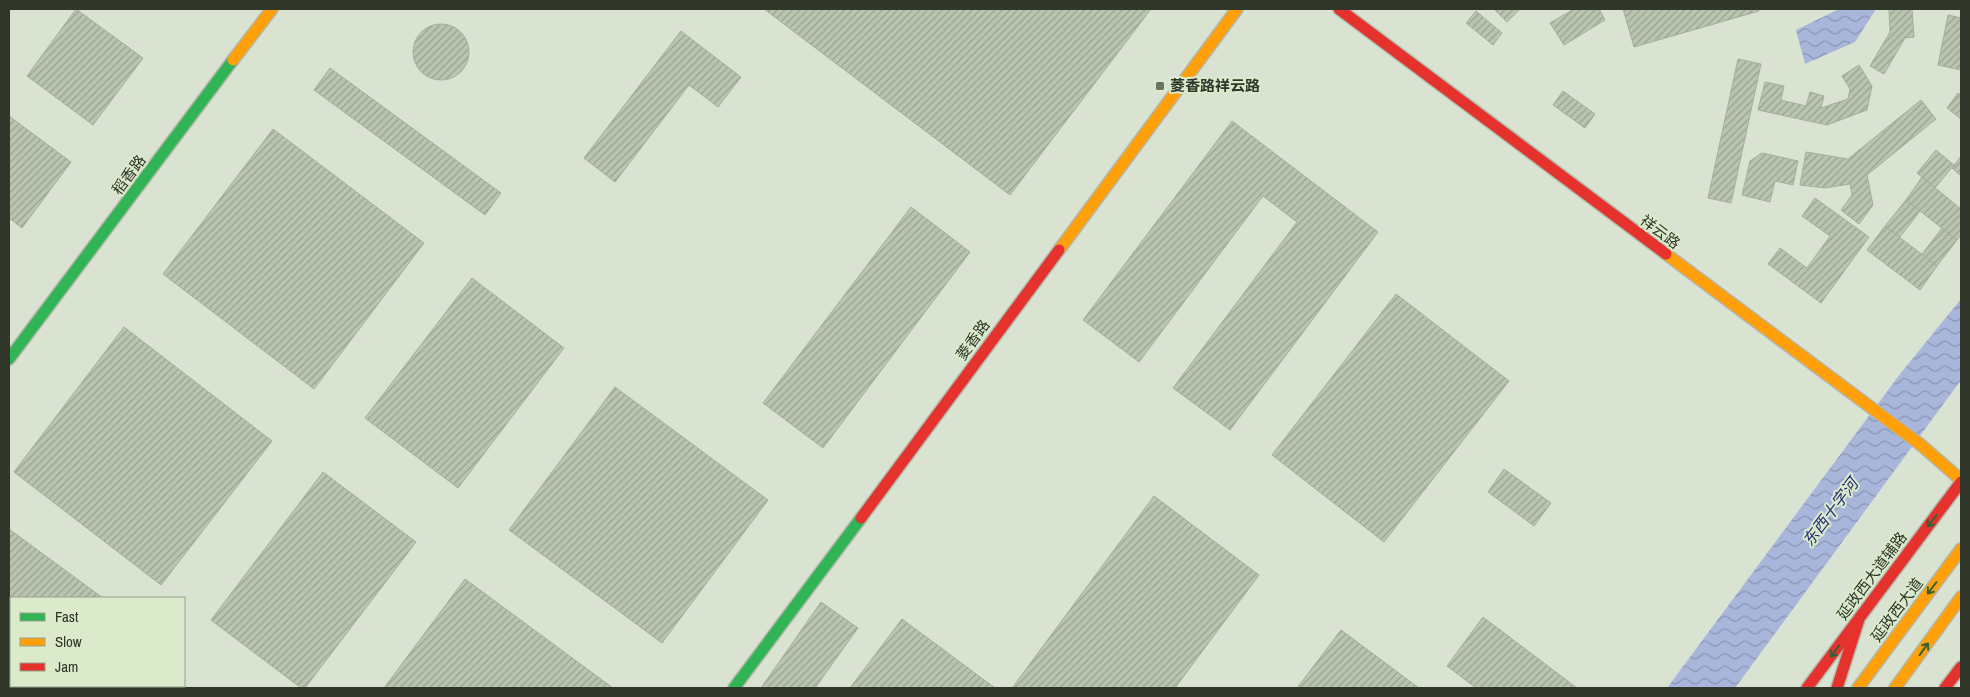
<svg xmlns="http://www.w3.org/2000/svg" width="1970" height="697" font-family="'Archivo Narrow','Noto Sans SC',sans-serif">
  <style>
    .water { fill: url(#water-waves) }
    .building { fill: url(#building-hatch); stroke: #a6ad9f }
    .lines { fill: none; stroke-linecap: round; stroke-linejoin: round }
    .fast-casing { stroke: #b1b8aa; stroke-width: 14 }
    .slow-casing { stroke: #b1b8aa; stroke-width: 14 }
    .jam-casing { stroke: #b1b8aa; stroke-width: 14 }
    .fast { stroke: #30b455; stroke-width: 11 }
    .slow { stroke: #ff9f0a; stroke-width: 11 }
    .jam { stroke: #e5322d; stroke-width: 11 }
    .oneway { stroke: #306239 }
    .poi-dot { fill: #6c7365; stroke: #daeacb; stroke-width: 2 }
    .labels { text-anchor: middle; stroke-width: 4; stroke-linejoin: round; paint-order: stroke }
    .poi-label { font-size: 15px; font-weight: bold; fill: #30362a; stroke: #daeacb; text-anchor: start }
    .street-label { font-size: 15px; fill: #30362a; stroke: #daeacb }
    .water-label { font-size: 16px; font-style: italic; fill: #252d76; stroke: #daeacb }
  </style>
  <defs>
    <pattern id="water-waves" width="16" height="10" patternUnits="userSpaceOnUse" patternTransform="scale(1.25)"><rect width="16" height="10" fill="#a8b6dc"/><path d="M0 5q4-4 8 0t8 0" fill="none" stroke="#8995b3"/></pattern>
    <pattern id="building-hatch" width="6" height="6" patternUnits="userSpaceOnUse" patternTransform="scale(1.25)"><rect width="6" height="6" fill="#bac5b0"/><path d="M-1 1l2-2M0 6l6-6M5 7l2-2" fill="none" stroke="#98a18f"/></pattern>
  </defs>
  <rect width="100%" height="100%" fill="#dae3d2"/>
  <!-- water -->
  <path class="water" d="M 1839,9 L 1876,9 L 1855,42 L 1805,64 L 1796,30 Z
    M 1961,299 L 1961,380 L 1735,688 L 1667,688 L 1900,374 Z"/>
  <!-- building -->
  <path class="building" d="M 76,9 L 143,58 L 93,125 L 27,76 Z
    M 764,9 L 1151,9 L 1010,195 Z
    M 1494,9 L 1520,9 L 1507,22 Z
    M 1574,9 L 1599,9 L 1605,20 L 1564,45 L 1550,23 Z
    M 1623,9 L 1758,9 L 1759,11 L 1634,47 Z
    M 1889,9 L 1912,9 L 1914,37 L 1905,38 L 1884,74 L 1870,66 L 1890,32 Z
    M 1476,11 L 1502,33 L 1493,45 L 1466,23 Z
    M 1948,15 L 1961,18 L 1961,70 L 1938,65 Z
    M413 52a28 28 0 1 1 56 0a28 28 0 1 1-56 0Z
    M 681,31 L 741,77 L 718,107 L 689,85 L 615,182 L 584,158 Z
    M 1738,59 L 1761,64 L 1731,203 L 1708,198 Z
    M 1859,65 L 1872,86 L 1867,110 L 1827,125 L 1758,110 L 1765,82 L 1784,86 L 1781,100 L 1806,106 L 1810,92 L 1824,96 L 1821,108 L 1848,99 L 1850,89 L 1842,76 Z
    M 330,68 L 501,193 L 485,215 L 314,90 Z
    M 1563,91 L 1595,114 L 1585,128 L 1553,105 Z
    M 1958,93 L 1961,95 L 1961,119 L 1947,108 Z
    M 1921,100 L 1936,119 L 1867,175 L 1873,205 L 1859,224 L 1841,210 L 1852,195 L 1850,184 L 1825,188 L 1800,185 L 1806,152 L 1848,159 Z
    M 9,116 L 71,162 L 22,228 L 9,218 Z
    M 1232,121 L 1378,232 L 1230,430 L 1173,388 L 1297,222 L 1263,196 L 1139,362 L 1083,320 Z
    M 273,129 L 424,243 L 314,389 L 163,274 Z
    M 1936,150 L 1954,165 L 1935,188 L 1917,173 Z
    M 1762,153 L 1798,161 L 1793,185 L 1775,181 L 1770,202 L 1742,195 L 1750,161 Z
    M 1961,156 L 1961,176 L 1952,168 Z
    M 1922,177 L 1961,209 L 1961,235 L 1957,240 L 1906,200 Z
    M 1815,198 L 1869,237 L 1821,303 L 1768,264 L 1780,248 L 1807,268 L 1830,236 L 1802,216 Z
    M 1906,200 L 1920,211 L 1900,237 L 1885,226 Z
    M 911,207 L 970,252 L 823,448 L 763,403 Z
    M 1885,226 L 1937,266 L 1920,290 L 1867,250 Z
    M 1942,228 L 1957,240 L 1937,266 L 1922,254 Z
    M 472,278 L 564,348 L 458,488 L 365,418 Z
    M 1396,294 L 1509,381 L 1384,542 L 1272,455 Z
    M 124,327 L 272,441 L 161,585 L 14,472 Z
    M 615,387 L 768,500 L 662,643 L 509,530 Z
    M 1504,469 L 1551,503 L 1534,526 L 1488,492 Z
    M 323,472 L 416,542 L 305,688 L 301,688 L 211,620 Z
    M 1154,496 L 1259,575 L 1175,688 L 1012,688 Z
    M 9,529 L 103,598 L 11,598 L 11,686 L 87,686 L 85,688 L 9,688 Z
    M 465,579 L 613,688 L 384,688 Z
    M 821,602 L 858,628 L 815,688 L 761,688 Z
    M 1483,617 L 1577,688 L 1476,688 L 1447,666 Z
    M 902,619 L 995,688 L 850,688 Z
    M 1341,630 L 1419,688 L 1297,688 Z"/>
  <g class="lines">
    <defs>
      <path id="fast" d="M 9,359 L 233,60
        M 734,688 L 861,518"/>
      <path id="slow" d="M 233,60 L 272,9
        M 1059,250 L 1237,9
        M 1666,254 L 1921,445 L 1961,480
        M 1858,688 L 1961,549
        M 1895,688 L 1961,597"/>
      <path id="jam" d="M 1339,9 L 1666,254
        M 861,518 L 1059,250
        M 1807,688 L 1961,482
        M 1837,688 L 1859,619
        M 1945,688 L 1961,667"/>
    </defs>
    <!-- fast casing -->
    <use href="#fast" class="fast-casing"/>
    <!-- slow casing -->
    <use href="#slow" class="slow-casing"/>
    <!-- jam casing -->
    <use href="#jam" class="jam-casing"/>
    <!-- fast -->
    <use href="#fast" class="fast"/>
    <!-- slow -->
    <use href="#slow" class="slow"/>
    <!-- jam -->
    <use href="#jam" class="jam"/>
  </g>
  <!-- one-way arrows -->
  <defs><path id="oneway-shaft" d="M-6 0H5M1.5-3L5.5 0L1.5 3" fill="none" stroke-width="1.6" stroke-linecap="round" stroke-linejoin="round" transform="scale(1.25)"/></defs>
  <g class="oneway">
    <use href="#oneway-shaft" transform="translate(1932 521) rotate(127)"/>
    <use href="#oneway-shaft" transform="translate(1932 588) rotate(127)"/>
    <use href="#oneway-shaft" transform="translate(1924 649) rotate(-54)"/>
    <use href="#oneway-shaft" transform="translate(1835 651) rotate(127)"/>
  </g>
  <!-- markers -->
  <rect class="poi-dot" x="1155" y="81" width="10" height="10" rx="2.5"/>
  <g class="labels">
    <!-- poi labels -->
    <g class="poi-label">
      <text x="1170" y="91">菱香路祥云路</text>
    </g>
    <!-- street labels -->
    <g class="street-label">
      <text transform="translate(129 175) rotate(-53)" y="5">稻香路</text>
      <text transform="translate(1660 232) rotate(37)" y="5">祥云路</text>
      <text transform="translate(973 340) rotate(-54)" y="5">菱香路</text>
      <text transform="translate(1872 576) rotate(-53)" y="5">延政西大道辅路</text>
      <text transform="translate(1897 610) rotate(-53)" y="5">延政西大道</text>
    </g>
    <!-- water labels -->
    <g class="water-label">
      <text transform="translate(1830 512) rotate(-53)" y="6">东西十字河</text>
    </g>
  </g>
  <!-- border -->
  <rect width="1970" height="697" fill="none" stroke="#30362a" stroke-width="20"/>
  <!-- legend -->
  <rect x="10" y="597" width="175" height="90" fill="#daeacb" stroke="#96a28b"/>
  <rect x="20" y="613" width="25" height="8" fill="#30b455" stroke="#96a28b"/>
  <text x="55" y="622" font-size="15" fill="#30362a">Fast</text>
  <rect x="20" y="638" width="25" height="8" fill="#ff9f0a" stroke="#96a28b"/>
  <text x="55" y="647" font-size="15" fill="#30362a">Slow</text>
  <rect x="20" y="663" width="25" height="8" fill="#e5322d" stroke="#96a28b"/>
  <text x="55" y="672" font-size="15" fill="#30362a">Jam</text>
</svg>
